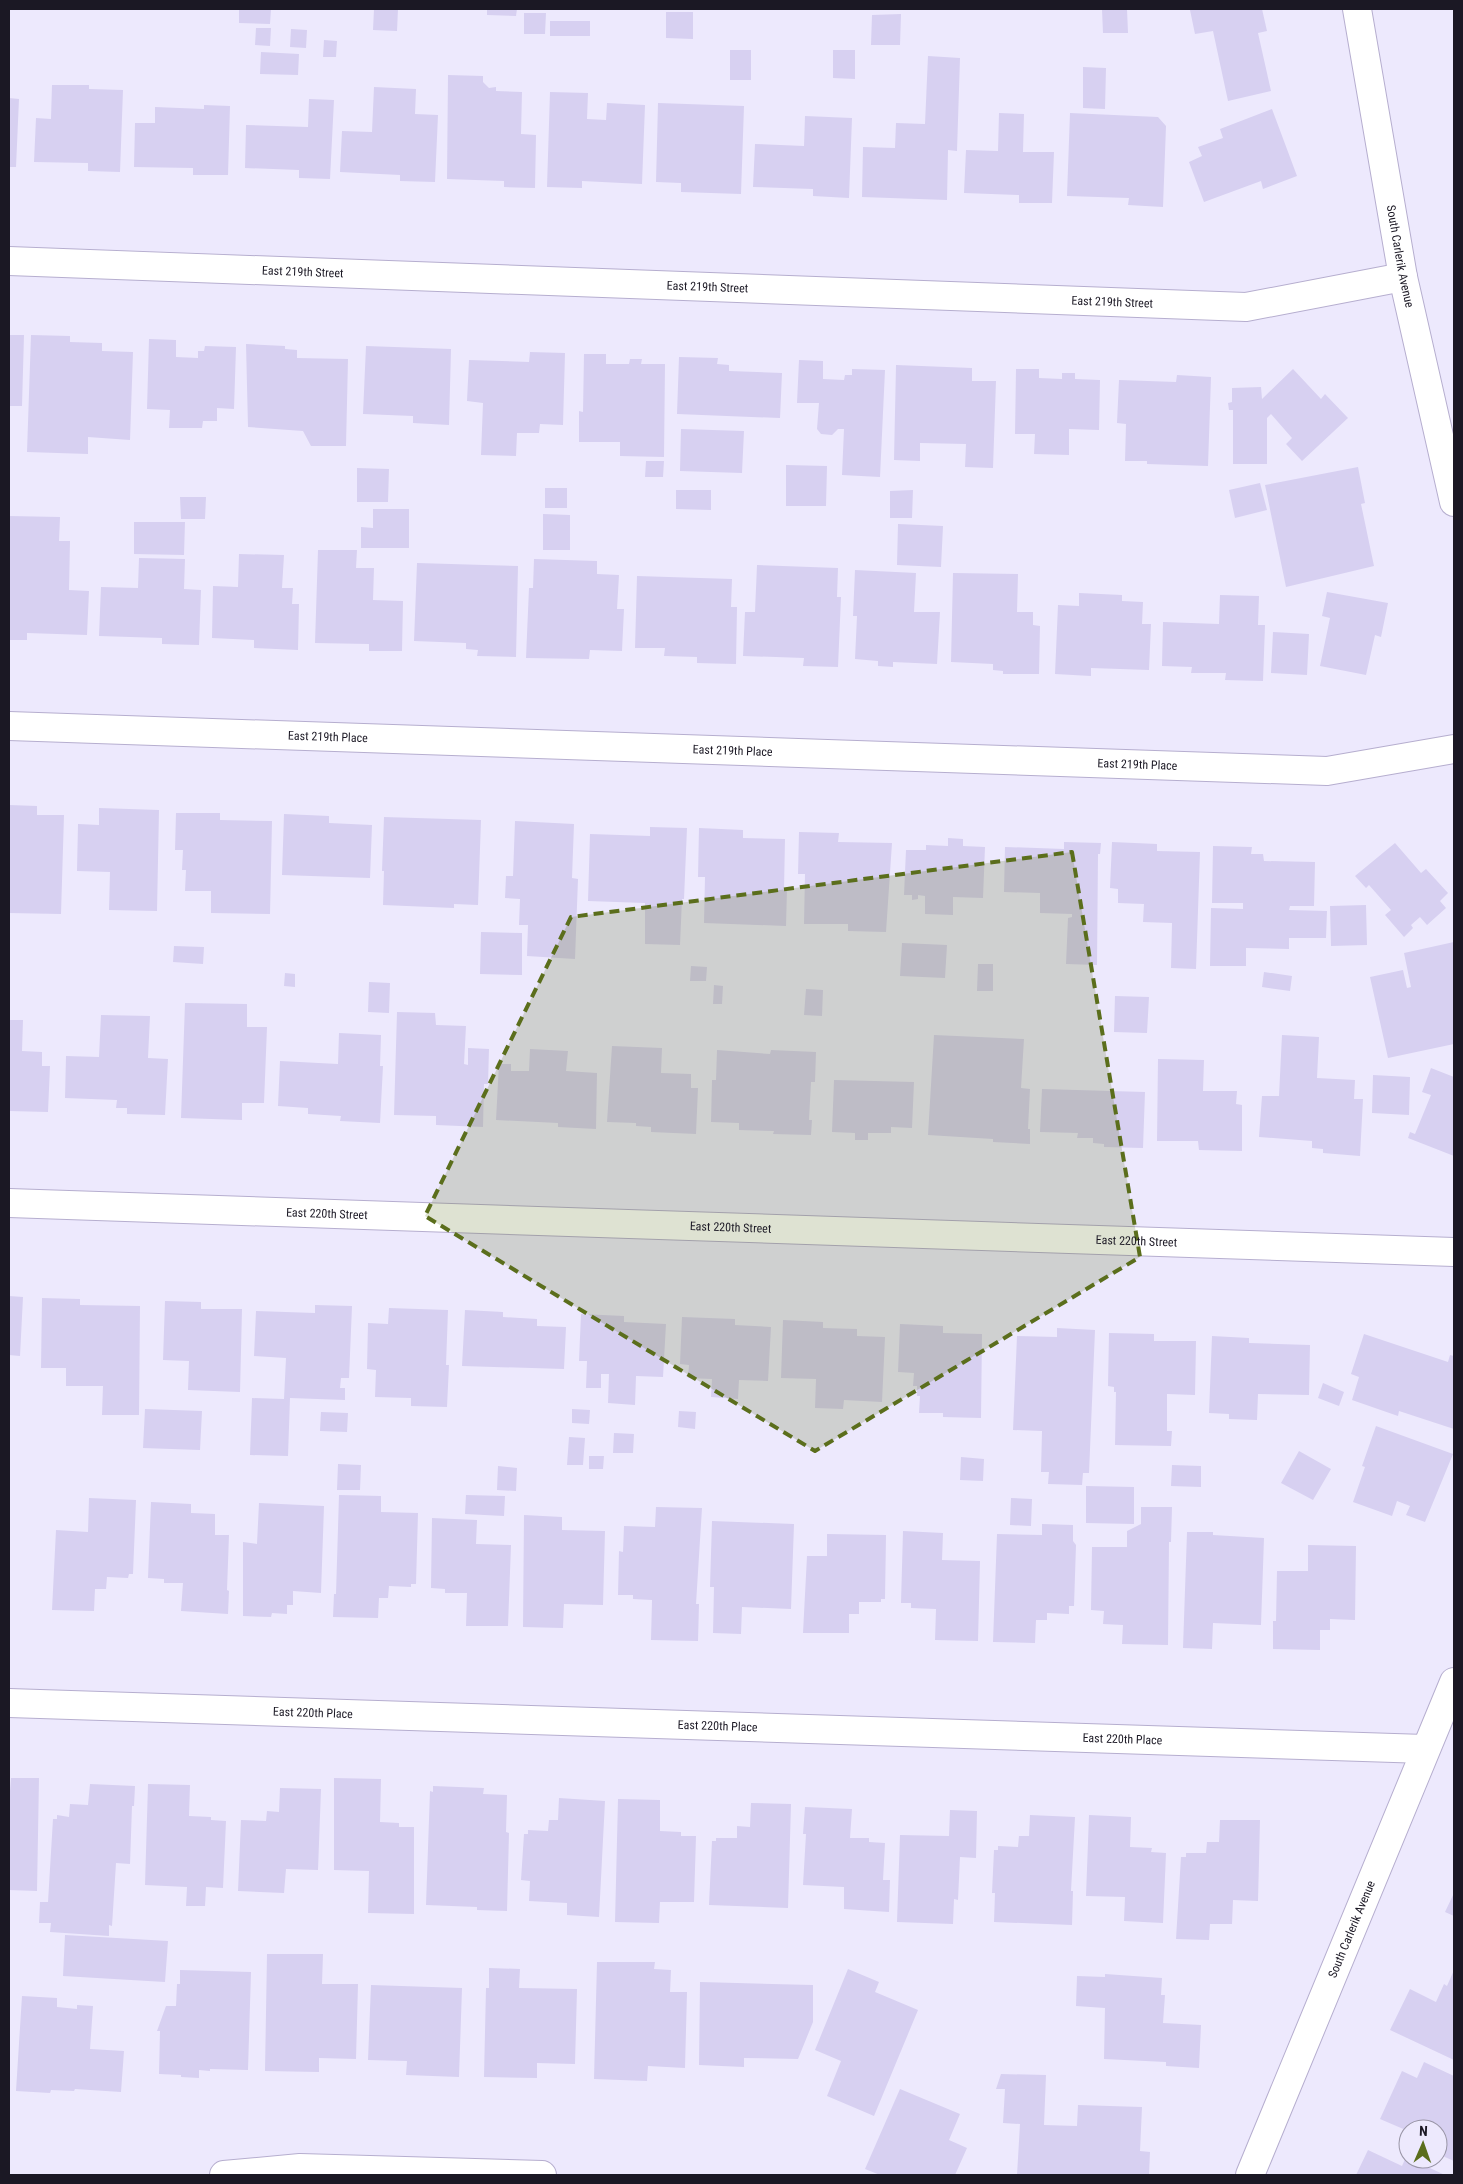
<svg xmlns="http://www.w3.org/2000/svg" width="1463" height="2184" font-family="'Roboto Condensed',sans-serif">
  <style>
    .building { fill: #d7d0f1 }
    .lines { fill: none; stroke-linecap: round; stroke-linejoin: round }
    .street-casing { stroke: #b6aecf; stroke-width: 30 }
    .street { stroke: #fff; stroke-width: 28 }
    .marked { fill: #5b6e1c; fill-opacity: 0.2; stroke: #5b6e1c; stroke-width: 4; stroke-dasharray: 10 6; stroke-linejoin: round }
    .labels { text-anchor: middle; stroke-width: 4; stroke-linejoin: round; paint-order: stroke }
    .street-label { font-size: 12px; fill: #1b1824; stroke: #ede9fd }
  </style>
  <rect width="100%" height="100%" fill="#ede9fd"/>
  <!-- building -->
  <path class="building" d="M 239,9 L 271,9 L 270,24 L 239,23 Z
    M 374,9 L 398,9 L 397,31 L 373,30 Z
    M 487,9 L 517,9 L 516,16 L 487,15 Z
    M 1102,9 L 1127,9 L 1128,33 L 1103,33 Z
    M 1196,9 L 1262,9 L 1267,31 L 1258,33 L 1271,91 L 1228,101 L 1213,31 L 1195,34 L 1190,10 Z
    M 666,12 L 693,12 L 693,39 L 666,38 Z
    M 524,13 L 546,13 L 545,34 L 524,34 Z
    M 901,14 L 900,45 L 871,45 L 872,15 Z
    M 550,21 L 590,21 L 590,36 L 550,36 Z
    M 256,28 L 271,28 L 270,46 L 255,45 Z
    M 291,29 L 307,30 L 306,48 L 290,47 Z
    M 324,40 L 337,41 L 336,57 L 323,57 Z
    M 730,50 L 751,50 L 751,80 L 730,80 Z
    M 833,50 L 855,50 L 855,79 L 833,78 Z
    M 261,52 L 299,54 L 298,75 L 260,74 Z
    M 928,56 L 960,58 L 957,151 L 948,150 L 947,200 L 862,197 L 863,147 L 895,148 L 896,123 L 925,124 Z
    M 1083,67 L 1106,68 L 1105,109 L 1083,108 Z
    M 448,75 L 483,76 L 483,82 L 489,88 L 496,87 L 496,91 L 522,92 L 521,134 L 536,135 L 535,188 L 504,187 L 504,181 L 447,179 Z
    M 52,85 L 89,85 L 89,89 L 123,90 L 120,172 L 88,171 L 88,163 L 34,162 L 36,118 L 51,119 Z
    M 374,87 L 416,89 L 415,114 L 438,115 L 435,182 L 400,181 L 400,175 L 340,172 L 342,131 L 372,132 Z
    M 550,92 L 588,93 L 587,119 L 606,120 L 607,103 L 645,105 L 642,184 L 582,181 L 582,188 L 547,187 Z
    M 9,98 L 19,99 L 16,167 L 9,167 Z
    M 309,99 L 334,100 L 330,179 L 299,178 L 299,170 L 245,168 L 246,125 L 308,127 Z
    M 658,103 L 744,106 L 741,194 L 681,192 L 681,183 L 656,182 Z
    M 204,105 L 230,106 L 228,175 L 193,175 L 193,168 L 134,167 L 135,123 L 155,123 L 155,107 L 204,109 Z
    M 1272,109 L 1297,176 L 1263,189 L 1261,181 L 1204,202 L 1189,162 L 1202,156 L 1198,147 L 1223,138 L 1220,129 Z
    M 999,113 L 1024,114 L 1023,152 L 1054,152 L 1052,203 L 1019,203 L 1019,195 L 964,193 L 966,150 L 998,151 Z
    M 1070,113 L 1158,117 L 1166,126 L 1163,207 L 1128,205 L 1129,198 L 1067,196 Z
    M 805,116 L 852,118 L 849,198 L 813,196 L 813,189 L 753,187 L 755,144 L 804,146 Z
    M 9,335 L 24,335 L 22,406 L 9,406 Z
    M 31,335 L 70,336 L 70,342 L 102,343 L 102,351 L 133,352 L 130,440 L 88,437 L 88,454 L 27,452 Z
    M 149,339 L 176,340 L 176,357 L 198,358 L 198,351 L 204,351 L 205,346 L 236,347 L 234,409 L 217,408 L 217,421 L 203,421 L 202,428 L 169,428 L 170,410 L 147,409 Z
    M 246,344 L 285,346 L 285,349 L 297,350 L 297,358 L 348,359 L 346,446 L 311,446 L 303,431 L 248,427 Z
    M 366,346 L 451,349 L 449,425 L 413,423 L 413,416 L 363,414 Z
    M 530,352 L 565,353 L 563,425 L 540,424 L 539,433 L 517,433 L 516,456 L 481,455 L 483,403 L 467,401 L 469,360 L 529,362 Z
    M 584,354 L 606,354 L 606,364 L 629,364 L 630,359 L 642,359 L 641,364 L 665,364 L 664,457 L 620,456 L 620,442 L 579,442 L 579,411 L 583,412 Z
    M 679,357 L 718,358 L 717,364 L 729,365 L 729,371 L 782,373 L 780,418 L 677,414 Z
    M 799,360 L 823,361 L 823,379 L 844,380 L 845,375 L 852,375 L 852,369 L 885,370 L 880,477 L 842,475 L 844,429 L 838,429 L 832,435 L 821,434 L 817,429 L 819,403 L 797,403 Z
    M 896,365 L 972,368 L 972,381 L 996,381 L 993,468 L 965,467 L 966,444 L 920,443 L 920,461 L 894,460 Z
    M 1016,369 L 1039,369 L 1039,378 L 1062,379 L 1062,373 L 1075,373 L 1075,379 L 1100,380 L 1099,430 L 1069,429 L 1069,455 L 1034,454 L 1035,434 L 1015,434 Z
    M 1293,369 L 1321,399 L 1325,394 L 1348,418 L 1302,461 L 1286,444 L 1292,438 L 1271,414 L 1267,418 L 1267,464 L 1233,464 L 1233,410 L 1229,410 L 1228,403 L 1232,402 L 1232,388 L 1261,387 L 1262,399 Z
    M 1177,375 L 1211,377 L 1208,466 L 1147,464 L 1147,461 L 1125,461 L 1126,424 L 1117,423 L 1119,380 L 1176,382 Z
    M 681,429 L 744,431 L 742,473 L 680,471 Z
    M 646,461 L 664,461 L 663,477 L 645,477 Z
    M 786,465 L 827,466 L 826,506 L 786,506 Z
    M 1358,467 L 1365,503 L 1361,504 L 1374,566 L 1286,587 L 1265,485 Z
    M 357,468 L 389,469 L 388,502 L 357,502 Z
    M 1260,483 L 1267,510 L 1235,518 L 1229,490 Z
    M 545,488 L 567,488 L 567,508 L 545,508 Z
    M 676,490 L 711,490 L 711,510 L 676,509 Z
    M 913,490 L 912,518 L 890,518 L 890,491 Z
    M 180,497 L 206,497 L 205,519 L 181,519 Z
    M 373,509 L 409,509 L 409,548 L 361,548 L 361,527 L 373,528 Z
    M 543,514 L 570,515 L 570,550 L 543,550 Z
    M 9,516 L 60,517 L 59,541 L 70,541 L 69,590 L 89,591 L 87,635 L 27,633 L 27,640 L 9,640 Z
    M 134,522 L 185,522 L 184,555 L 134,554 Z
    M 898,524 L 943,526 L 941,567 L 897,565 Z
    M 318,550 L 357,550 L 356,568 L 374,568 L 373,600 L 403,601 L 402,651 L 369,651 L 369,644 L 315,643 Z
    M 239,554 L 284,555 L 282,588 L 293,588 L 292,604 L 299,604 L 298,650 L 254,648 L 254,640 L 212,638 L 213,586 L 238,587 Z
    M 139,558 L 185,559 L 184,589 L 201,590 L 199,645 L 162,644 L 162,638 L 99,636 L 101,587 L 138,588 Z
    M 534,559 L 597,561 L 597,574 L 619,575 L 617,609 L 624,609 L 622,651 L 590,650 L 589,659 L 526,658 L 529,588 L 533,588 Z
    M 417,563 L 518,566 L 516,657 L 477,656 L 478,650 L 466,649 L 466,643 L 414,641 Z
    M 757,565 L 838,568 L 837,597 L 841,597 L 838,667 L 803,666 L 804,658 L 743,656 L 745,612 L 755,612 Z
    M 855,570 L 916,573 L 914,612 L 940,612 L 937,664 L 893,662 L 893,667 L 878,666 L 878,661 L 855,659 L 857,616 L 853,616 Z
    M 953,573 L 1018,574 L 1017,612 L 1033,612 L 1033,625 L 1040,626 L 1039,674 L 1003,674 L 1003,671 L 993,670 L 993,664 L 951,662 Z
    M 637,576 L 732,579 L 731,607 L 737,607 L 736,664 L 697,663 L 697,657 L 664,656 L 665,648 L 635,648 Z
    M 1327,592 L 1388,603 L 1381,637 L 1375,635 L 1366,675 L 1320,666 L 1330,618 L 1322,616 Z
    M 1079,593 L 1122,595 L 1122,601 L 1143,602 L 1142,624 L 1151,624 L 1149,670 L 1091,668 L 1091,676 L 1055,674 L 1058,605 L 1079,606 Z
    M 1220,595 L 1259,596 L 1258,625 L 1265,625 L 1263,681 L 1225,680 L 1226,673 L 1191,673 L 1192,667 L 1162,666 L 1163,622 L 1219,624 Z
    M 1273,632 L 1309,634 L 1307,675 L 1271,673 Z
    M 9,805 L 37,806 L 37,815 L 64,815 L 61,914 L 9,913 Z
    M 99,808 L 159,810 L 157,911 L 109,910 L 110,872 L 77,871 L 78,824 L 99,825 Z
    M 176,813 L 220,813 L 220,820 L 272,821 L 270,914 L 211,913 L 211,891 L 185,891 L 186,870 L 182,870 L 183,850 L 175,850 Z
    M 284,814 L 329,816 L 329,823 L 372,825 L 370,878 L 282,875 Z
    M 384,817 L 481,820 L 478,905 L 454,904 L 454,908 L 383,905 L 384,871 L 382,871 Z
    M 515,821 L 574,824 L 572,878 L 578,879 L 575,959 L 527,956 L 528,925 L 519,925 L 520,899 L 505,898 L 506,876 L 513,876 Z
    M 650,827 L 687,828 L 684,899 L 682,899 L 680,945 L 645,944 L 645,903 L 588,901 L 590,834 L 650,836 Z
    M 699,828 L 743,830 L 743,838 L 785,839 L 784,889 L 787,889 L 786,926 L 704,923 L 705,877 L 698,877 Z
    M 799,832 L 839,833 L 838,842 L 892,843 L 886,932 L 848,931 L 848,924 L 804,924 L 805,874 L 798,874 Z
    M 948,838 L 963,839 L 963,846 L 985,847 L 983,898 L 953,897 L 953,915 L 925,914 L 925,896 L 918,895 L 918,899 L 912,900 L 912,895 L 904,895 L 906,850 L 926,850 L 926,845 L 948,846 Z
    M 1064,842 L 1101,843 L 1100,854 L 1098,854 L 1097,965 L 1066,964 L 1068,918 L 1072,917 L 1072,914 L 1040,913 L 1040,893 L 1004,892 L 1005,847 L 1064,849 Z
    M 1112,842 L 1157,844 L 1157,851 L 1200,852 L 1196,969 L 1171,968 L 1172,923 L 1143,922 L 1144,904 L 1118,903 L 1118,889 L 1110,888 Z
    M 1395,843 L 1421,873 L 1426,869 L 1448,893 L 1440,901 L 1446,908 L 1427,925 L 1420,917 L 1411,925 L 1413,928 L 1404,937 L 1385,915 L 1391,910 L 1369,885 L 1366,888 L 1355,876 Z
    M 1213,846 L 1252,847 L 1251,854 L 1263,854 L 1264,861 L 1315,862 L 1314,906 L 1290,906 L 1289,910 L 1327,911 L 1326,938 L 1289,938 L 1289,949 L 1246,948 L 1246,966 L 1210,966 L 1211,908 L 1243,909 L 1243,903 L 1212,903 Z
    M 1366,905 L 1367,945 L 1331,946 L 1330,906 Z
    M 481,932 L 522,933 L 522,975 L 480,974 Z
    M 1454,942 L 1454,1044 L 1388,1058 L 1370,977 L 1403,970 L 1407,988 L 1411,987 L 1404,953 Z
    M 902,943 L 947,945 L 945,978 L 900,976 Z
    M 174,946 L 204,947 L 203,964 L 173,962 Z
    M 978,964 L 993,964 L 993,991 L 977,991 Z
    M 691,966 L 707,967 L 706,981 L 690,981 Z
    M 1264,972 L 1292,976 L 1290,991 L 1262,987 Z
    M 285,973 L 295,974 L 295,987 L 284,986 Z
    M 369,982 L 390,983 L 389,1013 L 368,1012 Z
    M 714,985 L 723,986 L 722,1004 L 713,1004 Z
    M 806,989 L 823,990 L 822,1016 L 804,1015 Z
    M 1115,996 L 1149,997 L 1147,1033 L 1114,1032 Z
    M 185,1003 L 247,1004 L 247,1027 L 267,1027 L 264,1103 L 242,1103 L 242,1120 L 181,1118 Z
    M 397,1012 L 435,1013 L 436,1025 L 466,1026 L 464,1064 L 468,1065 L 468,1048 L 489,1049 L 488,1084 L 484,1084 L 483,1127 L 436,1125 L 436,1116 L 394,1115 Z
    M 101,1015 L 150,1016 L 148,1058 L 168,1059 L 165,1115 L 127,1114 L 127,1108 L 116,1108 L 117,1100 L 65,1098 L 66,1056 L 99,1057 Z
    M 9,1020 L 23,1020 L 22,1051 L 42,1052 L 42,1066 L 50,1066 L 48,1112 L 9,1111 Z
    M 339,1033 L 381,1035 L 380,1066 L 383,1066 L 380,1123 L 340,1121 L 341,1116 L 308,1114 L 308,1108 L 278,1106 L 280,1061 L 338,1064 Z
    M 934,1035 L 1024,1039 L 1021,1088 L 1030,1089 L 1028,1129 L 1030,1129 L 1030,1144 L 993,1142 L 993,1139 L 928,1135 Z
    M 1282,1035 L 1319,1037 L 1317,1078 L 1355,1080 L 1354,1099 L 1363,1099 L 1360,1156 L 1323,1153 L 1323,1149 L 1312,1148 L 1312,1141 L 1259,1137 L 1262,1096 L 1279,1096 Z
    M 612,1046 L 662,1048 L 661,1073 L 691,1074 L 691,1088 L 698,1088 L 696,1134 L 651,1132 L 651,1127 L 636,1126 L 636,1123 L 607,1122 Z
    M 530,1049 L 568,1051 L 566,1071 L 597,1073 L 596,1129 L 558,1127 L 558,1123 L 496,1120 L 499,1064 L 511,1064 L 511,1071 L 529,1071 Z
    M 717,1050 L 770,1054 L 771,1050 L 816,1052 L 815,1082 L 811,1082 L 809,1120 L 812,1120 L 811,1135 L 773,1134 L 774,1131 L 739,1130 L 739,1123 L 711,1122 L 712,1080 L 716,1080 Z
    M 1158,1059 L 1204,1060 L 1203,1091 L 1237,1091 L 1236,1104 L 1242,1105 L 1242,1151 L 1199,1150 L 1198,1141 L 1157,1141 Z
    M 1431,1068 L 1454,1077 L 1454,1156 L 1408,1138 L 1410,1132 L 1415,1134 L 1431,1095 L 1422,1092 Z
    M 1373,1075 L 1410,1077 L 1409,1115 L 1372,1113 Z
    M 834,1080 L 914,1082 L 912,1128 L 891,1127 L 891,1133 L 868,1133 L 868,1140 L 855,1140 L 855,1133 L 832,1132 Z
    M 1042,1089 L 1145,1092 L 1143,1148 L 1104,1147 L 1104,1144 L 1093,1143 L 1093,1138 L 1077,1138 L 1078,1133 L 1040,1132 Z
    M 9,1296 L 23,1297 L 20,1356 L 9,1355 Z
    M 42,1298 L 80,1299 L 80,1305 L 140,1306 L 139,1415 L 102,1415 L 103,1386 L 66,1386 L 66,1368 L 41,1368 Z
    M 165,1301 L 201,1302 L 201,1309 L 242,1309 L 240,1392 L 188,1390 L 189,1361 L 163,1360 Z
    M 315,1305 L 352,1306 L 349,1378 L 341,1378 L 340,1388 L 345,1388 L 345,1400 L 290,1398 L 288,1456 L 250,1455 L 252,1398 L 284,1399 L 286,1358 L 254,1356 L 256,1311 L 315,1313 Z
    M 389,1308 L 448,1310 L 446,1365 L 449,1365 L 447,1407 L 411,1406 L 411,1398 L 375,1397 L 376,1370 L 367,1369 L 368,1323 L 388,1324 Z
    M 465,1310 L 503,1312 L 503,1317 L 537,1319 L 537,1326 L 566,1327 L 564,1369 L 462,1366 Z
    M 581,1314 L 624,1316 L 624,1322 L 666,1324 L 663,1377 L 636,1376 L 635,1405 L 608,1403 L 609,1374 L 601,1374 L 601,1388 L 586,1388 L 587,1361 L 579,1361 Z
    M 682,1317 L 735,1319 L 735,1325 L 771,1327 L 768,1381 L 739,1380 L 738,1399 L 711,1397 L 712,1379 L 688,1378 L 689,1365 L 680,1364 Z
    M 783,1320 L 823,1322 L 823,1328 L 857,1329 L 857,1336 L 885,1337 L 882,1402 L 844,1400 L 843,1409 L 815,1408 L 816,1379 L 781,1378 Z
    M 900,1324 L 943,1326 L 943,1333 L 982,1334 L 981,1418 L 943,1417 L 943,1413 L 919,1413 L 920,1396 L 917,1396 L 917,1386 L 913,1386 L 914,1373 L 898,1372 Z
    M 1057,1328 L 1095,1330 L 1089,1473 L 1083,1473 L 1082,1485 L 1048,1484 L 1049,1472 L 1041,1472 L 1042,1431 L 1013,1430 L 1017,1336 L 1057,1337 Z
    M 1109,1333 L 1154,1334 L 1154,1341 L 1196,1341 L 1195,1395 L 1167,1394 L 1167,1431 L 1172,1431 L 1171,1446 L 1115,1445 L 1116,1392 L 1114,1392 L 1114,1387 L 1108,1386 Z
    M 1364,1334 L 1448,1362 L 1450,1355 L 1454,1356 L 1454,1429 L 1399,1411 L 1398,1416 L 1352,1400 L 1359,1377 L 1351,1374 Z
    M 1212,1336 L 1249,1338 L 1249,1343 L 1310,1345 L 1309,1395 L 1258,1394 L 1257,1420 L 1229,1419 L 1229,1414 L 1209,1413 Z
    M 1323,1383 L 1344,1392 L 1339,1406 L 1318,1398 Z
    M 145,1409 L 202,1411 L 200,1450 L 143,1448 Z
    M 572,1409 L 590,1410 L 589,1424 L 572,1423 Z
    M 679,1411 L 696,1412 L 695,1429 L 678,1427 Z
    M 321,1412 L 348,1413 L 347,1432 L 320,1431 Z
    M 1376,1426 L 1453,1454 L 1425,1522 L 1406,1515 L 1410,1506 L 1397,1501 L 1392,1516 L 1353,1502 L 1365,1467 L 1362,1466 Z
    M 614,1433 L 634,1434 L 633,1453 L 613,1453 Z
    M 569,1437 L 585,1438 L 583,1465 L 567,1465 Z
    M 1299,1451 L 1331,1469 L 1313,1500 L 1281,1483 Z
    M 589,1456 L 604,1456 L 603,1469 L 589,1469 Z
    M 961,1457 L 984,1459 L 983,1481 L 960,1480 Z
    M 338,1464 L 361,1465 L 360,1490 L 337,1490 Z
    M 1172,1465 L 1201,1466 L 1201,1487 L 1171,1486 Z
    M 498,1466 L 517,1468 L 516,1491 L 497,1490 Z
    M 1086,1486 L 1134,1487 L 1134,1524 L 1086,1523 Z
    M 339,1495 L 381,1496 L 381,1512 L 418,1513 L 416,1584 L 411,1584 L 411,1587 L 389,1586 L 388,1598 L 379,1598 L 378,1618 L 333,1617 L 334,1594 L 336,1594 Z
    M 466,1495 L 505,1496 L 504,1516 L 465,1514 Z
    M 89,1498 L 136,1500 L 133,1574 L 129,1574 L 128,1578 L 107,1577 L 106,1589 L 95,1589 L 94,1611 L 52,1610 L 56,1530 L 88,1532 Z
    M 1011,1498 L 1032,1499 L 1031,1526 L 1010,1525 Z
    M 151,1502 L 191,1504 L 191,1513 L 215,1514 L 215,1535 L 229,1535 L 227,1590 L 229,1591 L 228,1614 L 181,1611 L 183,1583 L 164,1583 L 164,1579 L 148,1578 Z
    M 259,1503 L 324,1506 L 321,1593 L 293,1591 L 293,1605 L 287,1605 L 287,1614 L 272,1613 L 271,1617 L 243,1616 L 243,1542 L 257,1544 Z
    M 656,1507 L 702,1508 L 696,1604 L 699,1604 L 698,1641 L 651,1640 L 652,1600 L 633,1599 L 633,1595 L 618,1595 L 619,1551 L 623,1552 L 624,1526 L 655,1527 Z
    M 1141,1507 L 1172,1507 L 1171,1542 L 1169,1542 L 1168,1645 L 1122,1644 L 1123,1625 L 1103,1624 L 1104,1611 L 1091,1610 L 1092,1547 L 1127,1547 L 1127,1531 L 1141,1524 Z
    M 524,1515 L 562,1517 L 562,1530 L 605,1531 L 603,1605 L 564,1604 L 563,1628 L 523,1627 Z
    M 432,1518 L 477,1520 L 476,1544 L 511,1545 L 508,1626 L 466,1626 L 467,1593 L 445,1593 L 445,1589 L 431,1588 Z
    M 712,1521 L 794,1524 L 791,1609 L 742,1607 L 741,1634 L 713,1633 L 714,1587 L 710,1587 Z
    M 1042,1524 L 1073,1525 L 1073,1541 L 1076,1545 L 1074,1606 L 1069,1606 L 1069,1614 L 1047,1613 L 1047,1620 L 1036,1620 L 1035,1643 L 993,1642 L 997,1534 L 1042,1535 Z
    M 903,1531 L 943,1533 L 942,1560 L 980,1561 L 978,1641 L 935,1640 L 936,1609 L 911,1608 L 911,1603 L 901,1603 Z
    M 1187,1532 L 1213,1532 L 1213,1535 L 1264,1538 L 1261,1625 L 1213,1623 L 1212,1649 L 1183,1648 Z
    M 827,1534 L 886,1535 L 885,1599 L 881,1599 L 881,1602 L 859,1602 L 859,1614 L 849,1614 L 849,1633 L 803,1633 L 807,1556 L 827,1556 Z
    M 1308,1545 L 1356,1546 L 1355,1620 L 1330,1619 L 1330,1630 L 1320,1630 L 1320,1650 L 1273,1649 L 1273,1621 L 1276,1621 L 1277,1571 L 1308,1571 Z
    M 11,1778 L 39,1778 L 37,1891 L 9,1890 L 9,1804 Z
    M 334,1778 L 381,1779 L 380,1822 L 399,1823 L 399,1827 L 414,1827 L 414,1914 L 368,1913 L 369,1871 L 334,1870 Z
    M 90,1784 L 135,1786 L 134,1806 L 132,1806 L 130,1864 L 116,1863 L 112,1926 L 109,1925 L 109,1936 L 50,1932 L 51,1923 L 39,1923 L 40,1902 L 48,1902 L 53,1819 L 57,1819 L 57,1815 L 69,1817 L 70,1804 L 88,1805 Z
    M 148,1784 L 190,1785 L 189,1816 L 211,1817 L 211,1820 L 226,1821 L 223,1888 L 206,1887 L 205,1906 L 186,1906 L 187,1887 L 145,1885 Z
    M 433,1786 L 484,1788 L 483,1794 L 507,1795 L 506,1832 L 509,1833 L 507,1911 L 477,1910 L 477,1907 L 426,1905 L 430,1791 L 433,1792 Z
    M 280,1788 L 321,1789 L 318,1870 L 286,1869 L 284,1893 L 238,1891 L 241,1820 L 266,1821 L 267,1811 L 279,1812 Z
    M 559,1798 L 605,1801 L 599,1917 L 567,1915 L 567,1903 L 529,1901 L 530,1881 L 521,1880 L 524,1834 L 528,1834 L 528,1830 L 548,1831 L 549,1820 L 558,1820 Z
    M 618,1799 L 660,1800 L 660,1831 L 681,1832 L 681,1836 L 696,1836 L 694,1902 L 660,1902 L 659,1923 L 615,1922 Z
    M 751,1803 L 791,1804 L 788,1908 L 709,1905 L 712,1841 L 716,1841 L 716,1838 L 737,1838 L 737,1826 L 750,1827 Z
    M 805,1807 L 852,1809 L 850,1838 L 869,1838 L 869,1842 L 885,1843 L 883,1880 L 890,1880 L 889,1912 L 844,1909 L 844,1887 L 803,1885 L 806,1834 L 803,1834 Z
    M 950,1810 L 977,1811 L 976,1858 L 960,1857 L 958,1900 L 954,1899 L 953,1924 L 897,1922 L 900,1835 L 949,1836 Z
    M 1030,1815 L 1075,1817 L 1071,1891 L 1073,1891 L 1072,1925 L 994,1922 L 995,1893 L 992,1893 L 994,1850 L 998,1850 L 998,1846 L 1018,1847 L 1019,1836 L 1029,1836 Z
    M 1089,1815 L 1131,1817 L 1130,1847 L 1152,1848 L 1151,1852 L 1166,1853 L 1163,1923 L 1124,1921 L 1125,1897 L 1086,1896 Z
    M 1220,1820 L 1260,1820 L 1258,1901 L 1233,1900 L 1232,1924 L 1210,1924 L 1209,1940 L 1176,1939 L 1181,1857 L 1186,1857 L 1186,1853 L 1206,1853 L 1207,1842 L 1219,1842 Z
    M 1454,1893 L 1454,1916 L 1445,1912 Z
    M 65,1935 L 168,1941 L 165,1982 L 63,1976 Z
    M 267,1954 L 323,1954 L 322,1984 L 358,1984 L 356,2059 L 319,2058 L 319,2072 L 265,2071 Z
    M 597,1962 L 655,1962 L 654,1969 L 671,1970 L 670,1992 L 687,1992 L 685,2068 L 648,2066 L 647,2081 L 594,2079 Z
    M 489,1968 L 520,1969 L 519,1988 L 577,1989 L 575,2064 L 537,2063 L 537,2078 L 484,2077 L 486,1988 L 489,1988 Z
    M 848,1969 L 879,1982 L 875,1992 L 918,2010 L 874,2116 L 827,2096 L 841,2061 L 815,2050 Z
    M 180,1970 L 251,1972 L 248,2070 L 210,2069 L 210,2071 L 199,2070 L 199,2078 L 181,2077 L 181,2075 L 159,2074 L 160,2031 L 157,2031 L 166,2006 L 176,2006 L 177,1984 L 180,1984 Z
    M 1454,1970 L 1454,2060 L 1390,2030 L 1410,1989 L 1436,2002 L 1444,1984 L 1447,1986 Z
    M 1105,1974 L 1162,1978 L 1161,1995 L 1165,1995 L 1163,2023 L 1201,2025 L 1199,2068 L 1166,2066 L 1166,2062 L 1104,2059 L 1105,2008 L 1076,2006 L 1077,1976 L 1105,1977 Z
    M 700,1982 L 813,1985 L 813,2022 L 798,2059 L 744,2058 L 744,2067 L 699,2065 Z
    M 371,1985 L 462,1988 L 459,2077 L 406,2075 L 407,2061 L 368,2060 Z
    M 22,1996 L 57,1998 L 57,2007 L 77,2009 L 77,2005 L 93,2006 L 90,2049 L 124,2051 L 121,2092 L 75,2089 L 74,2091 L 51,2090 L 50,2093 L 16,2091 Z
    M 1424,2062 L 1454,2076 L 1454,2161 L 1438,2154 L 1438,2129 L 1408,2129 L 1408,2131 L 1380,2119 L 1402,2071 L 1417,2078 Z
    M 1001,2074 L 1046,2075 L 1044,2125 L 1077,2126 L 1078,2105 L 1142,2107 L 1140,2151 L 1150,2152 L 1149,2175 L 1017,2175 L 1020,2124 L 1003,2123 L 1005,2089 L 996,2089 Z
    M 900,2089 L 960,2114 L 949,2140 L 967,2148 L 955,2175 L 880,2175 L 865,2169 Z
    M 1368,2150 L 1402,2166 L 1406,2157 L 1445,2175 L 1356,2175 Z"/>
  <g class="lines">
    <defs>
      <g id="street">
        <path id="s1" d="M 1357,9 L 1403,277 L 1454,502"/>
        <path id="s2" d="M 9,261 L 1246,307 L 1403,277"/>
        <path id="s3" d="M 9,726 L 1327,771 L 1454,749"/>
        <path id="s4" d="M 9,1203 L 1454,1252"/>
        <path id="s5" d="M 9,1703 L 1425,1749"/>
        <path d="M 224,2175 L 300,2168 L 542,2175"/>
        <path id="s6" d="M 1250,2175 L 1454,1682"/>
      </g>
    </defs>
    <!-- street casing -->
    <use href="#street" class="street-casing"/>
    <!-- street -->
    <use href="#street" class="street"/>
  </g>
  <!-- marked area -->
  <path class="marked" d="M 1072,852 L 1140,1257 L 815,1451 L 425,1216 L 571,917 Z"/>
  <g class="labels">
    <!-- street labels -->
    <g class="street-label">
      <text dy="4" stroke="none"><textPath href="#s1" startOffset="251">South Carlerik Avenue</textPath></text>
      <text dy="4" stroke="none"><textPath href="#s2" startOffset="294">East 219th Street</textPath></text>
      <text dy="4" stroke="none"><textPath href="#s2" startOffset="699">East 219th Street</textPath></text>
      <text dy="4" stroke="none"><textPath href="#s2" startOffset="1104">East 219th Street</textPath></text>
      <text dy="4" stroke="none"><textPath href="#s3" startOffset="319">East 219th Place</textPath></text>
      <text dy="4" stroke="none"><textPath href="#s3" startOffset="724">East 219th Place</textPath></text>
      <text dy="4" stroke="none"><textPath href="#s3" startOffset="1129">East 219th Place</textPath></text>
      <text dy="4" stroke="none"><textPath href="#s4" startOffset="318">East 220th Street</textPath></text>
      <text dy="4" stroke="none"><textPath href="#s4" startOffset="722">East 220th Street</textPath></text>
      <text dy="4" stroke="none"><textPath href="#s4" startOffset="1128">East 220th Street</textPath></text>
      <text dy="4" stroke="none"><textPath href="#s5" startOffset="304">East 220th Place</textPath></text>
      <text dy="4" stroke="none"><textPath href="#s5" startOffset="709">East 220th Place</textPath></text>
      <text dy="4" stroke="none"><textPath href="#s5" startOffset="1114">East 220th Place</textPath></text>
      <text dy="4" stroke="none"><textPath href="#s6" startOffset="266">South Carlerik Avenue</textPath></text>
    </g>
  </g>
  <!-- border -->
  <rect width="1463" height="2184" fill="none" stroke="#1b1824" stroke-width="20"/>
  <!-- north arrow -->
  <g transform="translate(1423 2144) rotate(2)"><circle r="24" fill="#ede9fd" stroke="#9995a6"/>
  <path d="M0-4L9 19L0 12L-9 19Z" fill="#5b6e1c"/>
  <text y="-8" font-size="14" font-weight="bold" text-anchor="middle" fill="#1b1824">N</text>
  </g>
</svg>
